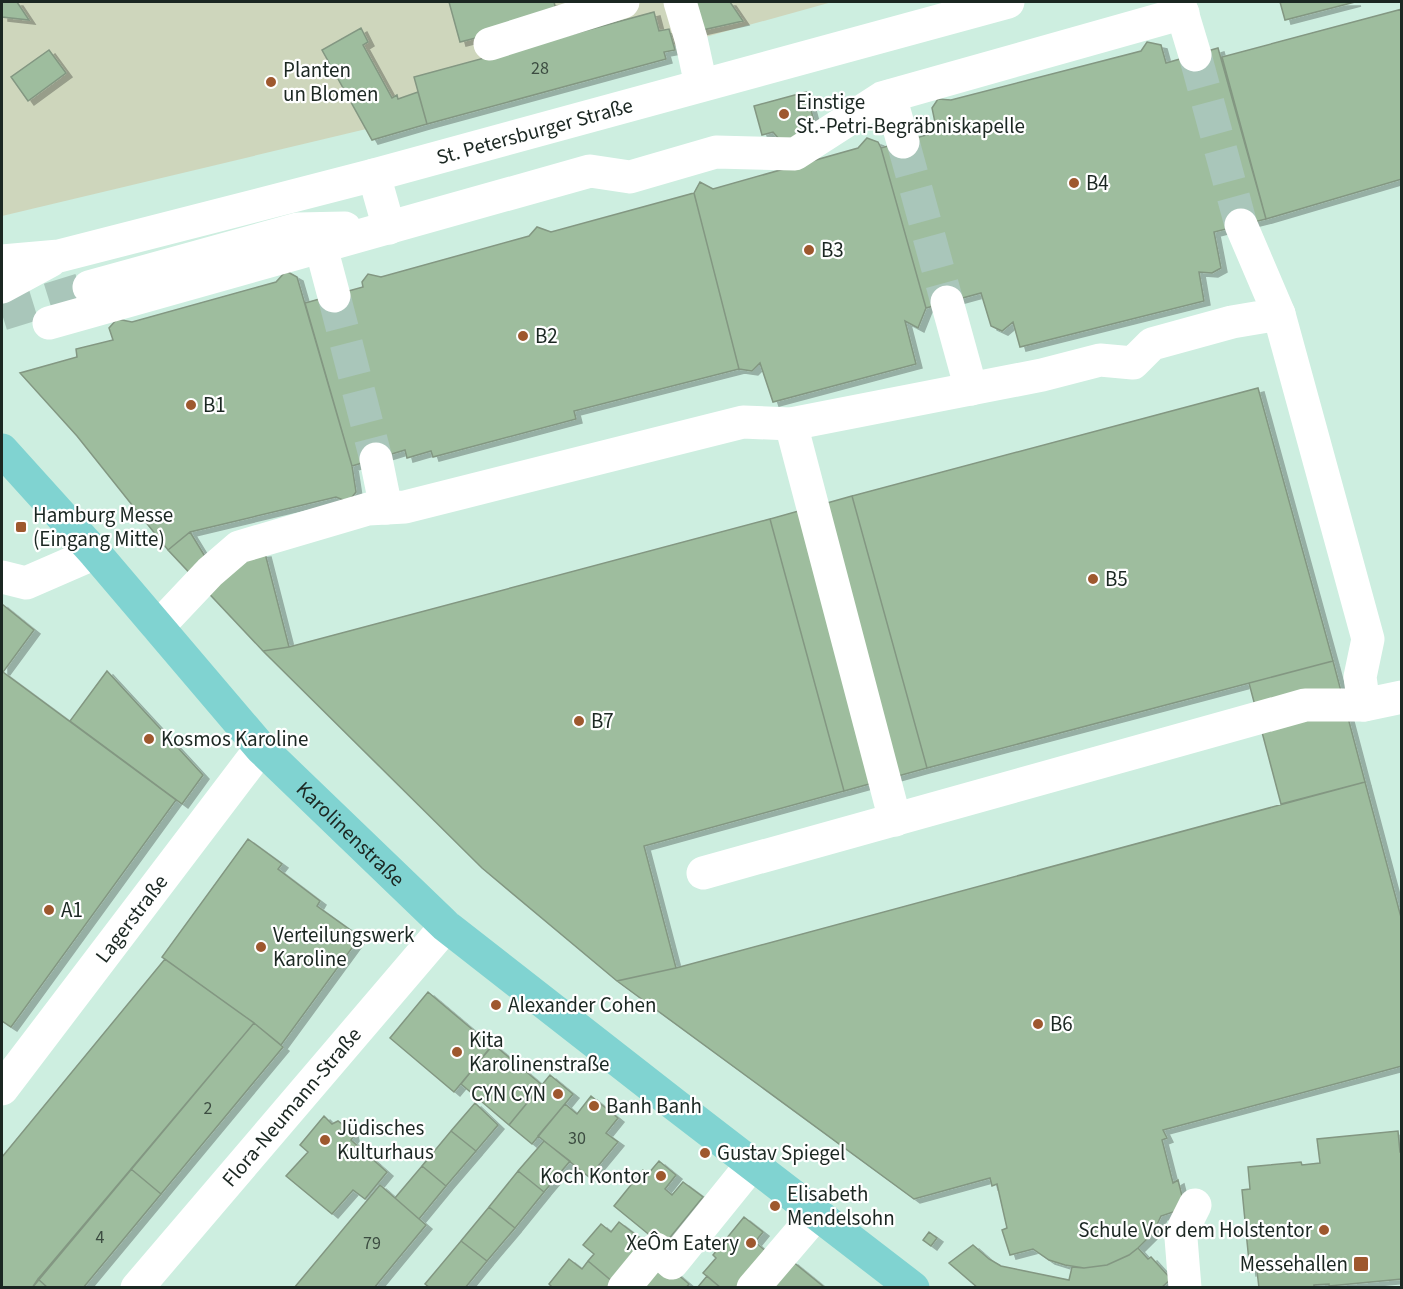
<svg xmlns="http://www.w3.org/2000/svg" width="1403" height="1289" font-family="'Source Sans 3',sans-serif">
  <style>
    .green { fill: #ced6bc }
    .building { fill: #9ebd9e; stroke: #839782; stroke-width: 1.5; filter: url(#shadow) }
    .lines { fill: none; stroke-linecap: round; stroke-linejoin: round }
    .minor-tunnel { stroke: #a9c6ba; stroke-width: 33; stroke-dasharray: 33 16; stroke-linecap: butt }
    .minor { stroke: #fff; stroke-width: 33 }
    .major { stroke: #80d3d1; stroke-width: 33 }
    .poi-dot { fill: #9e582e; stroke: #fff; stroke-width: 2 }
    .labels { text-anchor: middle; stroke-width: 4.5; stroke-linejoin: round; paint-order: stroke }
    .number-label { font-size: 18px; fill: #3c4c41 }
    .poi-label { font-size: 21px; fill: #1b2722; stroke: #fff; text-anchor: start }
    .street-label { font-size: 21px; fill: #1b2722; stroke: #fff }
  </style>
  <defs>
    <filter id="shadow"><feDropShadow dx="6" dy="4" stdDeviation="0" flood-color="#0004"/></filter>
  </defs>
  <rect width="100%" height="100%" fill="#cdeee0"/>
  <!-- green -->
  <path class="green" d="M 2,2 L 832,2 L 421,116 L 2,216 Z"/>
  <!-- building -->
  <path class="building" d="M 2,2 L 17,2 L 29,20 L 2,17 Z
    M 449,2 L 554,2 L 558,17 L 460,42 Z
    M 690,2 L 730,2 L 743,21 L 698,31 Z
    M 1280,2 L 1355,2 L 1285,20 Z
    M 1402,9 L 1402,179 L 1266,219 L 1222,57 Z
    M 654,12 L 659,31 L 669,29 L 675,50 L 664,52 L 666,59 L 427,124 L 414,77 Z
    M 361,28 L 368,42 L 363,45 L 392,98 L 397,95 L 398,99 L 418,92 L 427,124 L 372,140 L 322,50 Z
    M 1147,42 L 1161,45 L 1166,63 L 1218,48 L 1266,219 L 1214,232 L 1221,268 L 1212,273 L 1199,272 L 1204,301 L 1020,347 L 1013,322 L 1002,331 L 991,326 L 981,293 L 926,308 L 881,148 L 937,132 L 932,108 L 938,99 L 951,100 L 1141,51 Z
    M 49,50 L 66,73 L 28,101 L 11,77 Z
    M 806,92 L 814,121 L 803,124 L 803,132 L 786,141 L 780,140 L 773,132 L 762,135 L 754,106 Z
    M 867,138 L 878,142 L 881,148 L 926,308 L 918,328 L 905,321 L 916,364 L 773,402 L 760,363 L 752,371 L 739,369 L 694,193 L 700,182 L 713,189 L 858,148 Z
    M 694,193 L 739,369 L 574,411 L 576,419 L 433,457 L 431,451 L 407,458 L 405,450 L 352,466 L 305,303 L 363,287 L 362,282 L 368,274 L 381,277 L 529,236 L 537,227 L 551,232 Z
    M 286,271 L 297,277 L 352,466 L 356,492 L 348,502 L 336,497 L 190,532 L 168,550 L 77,436 L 20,373 L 77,357 L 76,349 L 113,340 L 109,328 L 117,319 L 132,322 L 276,282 Z
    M 1258,388 L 1333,661 L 927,768 L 852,496 Z
    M 852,496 L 927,768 L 844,791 L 770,519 Z
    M 770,519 L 844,791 L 644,846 L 676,968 L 617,981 L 482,868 L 263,651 L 289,647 Z
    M 190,532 L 220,581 L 246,555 L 265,553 L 289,647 L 263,651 L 168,550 Z
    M 2,604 L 34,630 L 3,672 L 176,800 L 11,1027 L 2,1021 Z
    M 1333,661 L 1365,782 L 1281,804 L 1249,683 Z
    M 107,671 L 203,775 L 182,804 L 70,721 Z
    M 1365,782 L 1402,921 L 1402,1066 L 1163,1130 L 1167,1138 L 1162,1140 L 1173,1183 L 1178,1180 L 1185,1208 L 1161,1216 L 1153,1233 L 1138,1248 L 1129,1255 L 1107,1265 L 1084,1268 L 1065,1265 L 1049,1260 L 1033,1249 L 1010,1255 L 1002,1230 L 1007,1228 L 997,1184 L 992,1186 L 990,1178 L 914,1199 L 617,981 L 676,968 Z
    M 248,839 L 282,864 L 278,869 L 320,901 L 317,906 L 360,937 L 281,1045 L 254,1023 L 162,957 Z
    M 165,959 L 254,1023 L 32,1288 L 2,1288 L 2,1157 Z
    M 428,992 L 492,1046 L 454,1092 L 390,1038 Z
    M 254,1023 L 283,1047 L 161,1194 L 131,1169 Z
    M 493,1044 L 542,1085 L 509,1125 L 461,1084 Z
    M 550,1075 L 573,1094 L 532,1144 L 509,1125 Z
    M 591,1096 L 618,1118 L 606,1133 L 618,1142 L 589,1177 L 538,1136 L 565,1104 L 577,1114 Z
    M 475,1103 L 498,1125 L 476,1151 L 451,1131 Z
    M 324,1116 L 332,1124 L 338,1121 L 352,1132 L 353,1137 L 351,1140 L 387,1172 L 365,1199 L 353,1190 L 332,1214 L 286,1176 L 308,1152 L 300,1145 Z
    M 451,1131 L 476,1151 L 446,1186 L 422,1166 Z
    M 1398,1131 L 1400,1152 L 1402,1152 L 1402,1279 L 1329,1286 L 1329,1284 L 1314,1285 L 1314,1288 L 1259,1288 L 1257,1271 L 1250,1272 L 1242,1190 L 1250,1189 L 1248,1167 L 1301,1162 L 1302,1165 L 1320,1163 L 1317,1139 Z
    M 544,1141 L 570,1161 L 544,1192 L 518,1171 Z
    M 659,1161 L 676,1175 L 665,1189 L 672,1195 L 683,1182 L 703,1197 L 663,1246 L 614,1206 L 643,1170 L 648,1174 Z
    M 422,1166 L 446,1186 L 419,1219 L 395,1198 Z
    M 131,1169 L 161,1194 L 83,1288 L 48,1288 L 38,1279 Z
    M 518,1171 L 544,1192 L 515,1228 L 489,1207 Z
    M 380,1185 L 426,1225 L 397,1260 L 374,1288 L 294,1288 Z
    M 489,1207 L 515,1228 L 487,1261 L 461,1241 Z
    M 744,1217 L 763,1232 L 755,1242 L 768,1253 L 740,1288 L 721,1288 L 703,1273 L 716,1258 L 713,1255 Z
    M 619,1222 L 645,1242 L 613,1282 L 588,1261 L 594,1254 L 583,1245 L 601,1224 L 611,1232 Z
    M 929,1232 L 937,1238 L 931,1246 L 923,1240 Z
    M 461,1241 L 487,1261 L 465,1288 L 430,1288 L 425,1284 Z
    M 973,1245 L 989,1259 L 1001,1266 L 1069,1280 L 1072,1267 L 1084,1268 L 1107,1265 L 1129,1255 L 1138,1248 L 1148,1259 L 1151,1257 L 1171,1279 L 1161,1288 L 978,1288 L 949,1263 Z
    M 569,1259 L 582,1269 L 588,1261 L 613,1282 L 608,1288 L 553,1288 L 549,1284 Z
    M 792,1261 L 824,1287 L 823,1288 L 770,1288 Z
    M 663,1262 L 689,1284 L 686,1288 L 642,1287 Z
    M 707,1276 L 721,1288 L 697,1288 Z
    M 38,1279 L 48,1288 L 32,1288 Z"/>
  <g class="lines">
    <!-- minor-tunnel -->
    <path class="minor-tunnel" d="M 1195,55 L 1241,225
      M 903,142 L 947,302
      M 334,296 L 376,459
      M 2,314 L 89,287"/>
    <!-- minor -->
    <g class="minor">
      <path d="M 680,2 L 691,39 L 701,85"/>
      <path d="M 1179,2 L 1195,55"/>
      <path d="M 490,44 L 623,2"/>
      <path d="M 890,96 L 903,142"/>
      <path d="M 374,175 L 389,228"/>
      <path d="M 321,247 L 334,296"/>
      <path id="s1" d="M 2,261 L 59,256 L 219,215 L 374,175 L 1008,2"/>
      <path d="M 2,287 L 50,261"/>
      <path d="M 89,287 L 298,229 L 345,228"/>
      <path d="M 947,302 L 971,389"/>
      <path d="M 1279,314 L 1368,639 L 1360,677 L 1364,705"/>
      <path d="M 49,323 L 590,171 L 630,177 L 716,152 L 795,154 L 882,98 L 1183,13"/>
      <path d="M 791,424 L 895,820"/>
      <path d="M 376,459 L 386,508"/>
      <path d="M 2,577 L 26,583 L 95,553"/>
      <path d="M 158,627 L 210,572 L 239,547 L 368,509 L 405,507 L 743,422 L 791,424 L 1042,375 L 1100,360 L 1133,363 L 1152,344 L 1232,322 L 1279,314 L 1241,225"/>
      <path d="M 703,873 L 1305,705 L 1364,705 L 1402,697"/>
      <path id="s2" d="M 2,1089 L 261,748"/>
      <path id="s3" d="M 137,1288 L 446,926"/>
      <path d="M 624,1288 L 656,1249 L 672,1263 L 752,1164"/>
      <path d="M 753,1288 L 817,1213"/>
      <path d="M 1185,1288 L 1181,1238 L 1184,1227 L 1195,1205"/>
    </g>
    <!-- major -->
    <path class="major" id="s4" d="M 2,450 L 95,553 L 261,748 L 446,926 L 674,1104 L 913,1288"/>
  </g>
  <!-- markers -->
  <g class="poi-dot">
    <circle cx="271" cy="82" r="6"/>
    <circle cx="784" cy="114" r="6"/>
    <circle cx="1074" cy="183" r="6"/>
    <circle cx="809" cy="250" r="6"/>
    <circle cx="523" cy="336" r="6"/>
    <circle cx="191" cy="405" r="6"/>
    <rect x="15" y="521" width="12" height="12" rx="3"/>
    <circle cx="1093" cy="579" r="6"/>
    <circle cx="579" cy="721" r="6"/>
    <circle cx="149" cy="739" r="6"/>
    <circle cx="49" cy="910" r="6"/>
    <circle cx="261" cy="947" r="6"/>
    <circle cx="496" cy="1005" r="6"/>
    <circle cx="1038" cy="1024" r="6"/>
    <circle cx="457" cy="1052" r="6"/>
    <circle cx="558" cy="1094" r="6"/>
    <circle cx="594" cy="1106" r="6"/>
    <circle cx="325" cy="1140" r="6"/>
    <circle cx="705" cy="1153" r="6"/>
    <circle cx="661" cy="1176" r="6"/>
    <circle cx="775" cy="1206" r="6"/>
    <circle cx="1324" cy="1230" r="6"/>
    <circle cx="751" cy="1243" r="6"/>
    <rect x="1353" y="1256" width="16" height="16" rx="3"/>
  </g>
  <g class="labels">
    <!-- number labels -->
    <g class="number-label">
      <text x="540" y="74">28</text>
      <text x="208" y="1114">2</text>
      <text x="577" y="1144">30</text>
      <text x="100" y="1243">4</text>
      <text x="372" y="1249">79</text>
    </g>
    <!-- poi labels -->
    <g class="poi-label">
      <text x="283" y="77">Planten<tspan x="283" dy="24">un Blomen</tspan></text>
      <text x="796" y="109">Einstige<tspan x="796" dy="24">St.-Petri-Begräbniskapelle</tspan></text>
      <text x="1086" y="190">B4</text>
      <text x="821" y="257">B3</text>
      <text x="535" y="343">B2</text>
      <text x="203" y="412">B1</text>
      <text x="33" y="522">Hamburg Messe<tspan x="33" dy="24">(Eingang Mitte)</tspan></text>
      <text x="1105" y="586">B5</text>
      <text x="591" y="728">B7</text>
      <text x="161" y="746">Kosmos Karoline</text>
      <text x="61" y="917">A1</text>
      <text x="273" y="942">Verteilungswerk<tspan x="273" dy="24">Karoline</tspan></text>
      <text x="508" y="1012">Alexander Cohen</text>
      <text x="1050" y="1031">B6</text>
      <text x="469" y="1047">Kita<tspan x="469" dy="24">Karolinenstraße</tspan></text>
      <text x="546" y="1101" text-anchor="end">CYN CYN</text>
      <text x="606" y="1113">Banh Banh</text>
      <text x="337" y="1135">Jüdisches<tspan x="337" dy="24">Kulturhaus</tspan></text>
      <text x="717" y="1160">Gustav Spiegel</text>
      <text x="649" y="1183" text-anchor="end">Koch Kontor</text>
      <text x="787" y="1201">Elisabeth<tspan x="787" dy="24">Mendelsohn</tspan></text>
      <text x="1312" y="1237" text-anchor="end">Schule Vor dem Holstentor</text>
      <text x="739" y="1250" text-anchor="end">XeÔm Eatery</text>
      <text x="1348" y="1271" text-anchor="end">Messehallen</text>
    </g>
    <!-- street labels -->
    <g class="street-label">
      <text dy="7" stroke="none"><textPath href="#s1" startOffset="549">St. Petersburger Straße</textPath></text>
      <text dy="7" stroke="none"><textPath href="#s4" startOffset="519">Karolinenstraße</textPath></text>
      <text dy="7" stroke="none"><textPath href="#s2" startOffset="214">Lagerstraße</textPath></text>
      <text dy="7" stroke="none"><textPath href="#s3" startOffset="238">Flora-Neumann-Straße</textPath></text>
    </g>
  </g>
  <!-- border -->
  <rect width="1403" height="1289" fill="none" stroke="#1b2722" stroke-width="6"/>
</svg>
